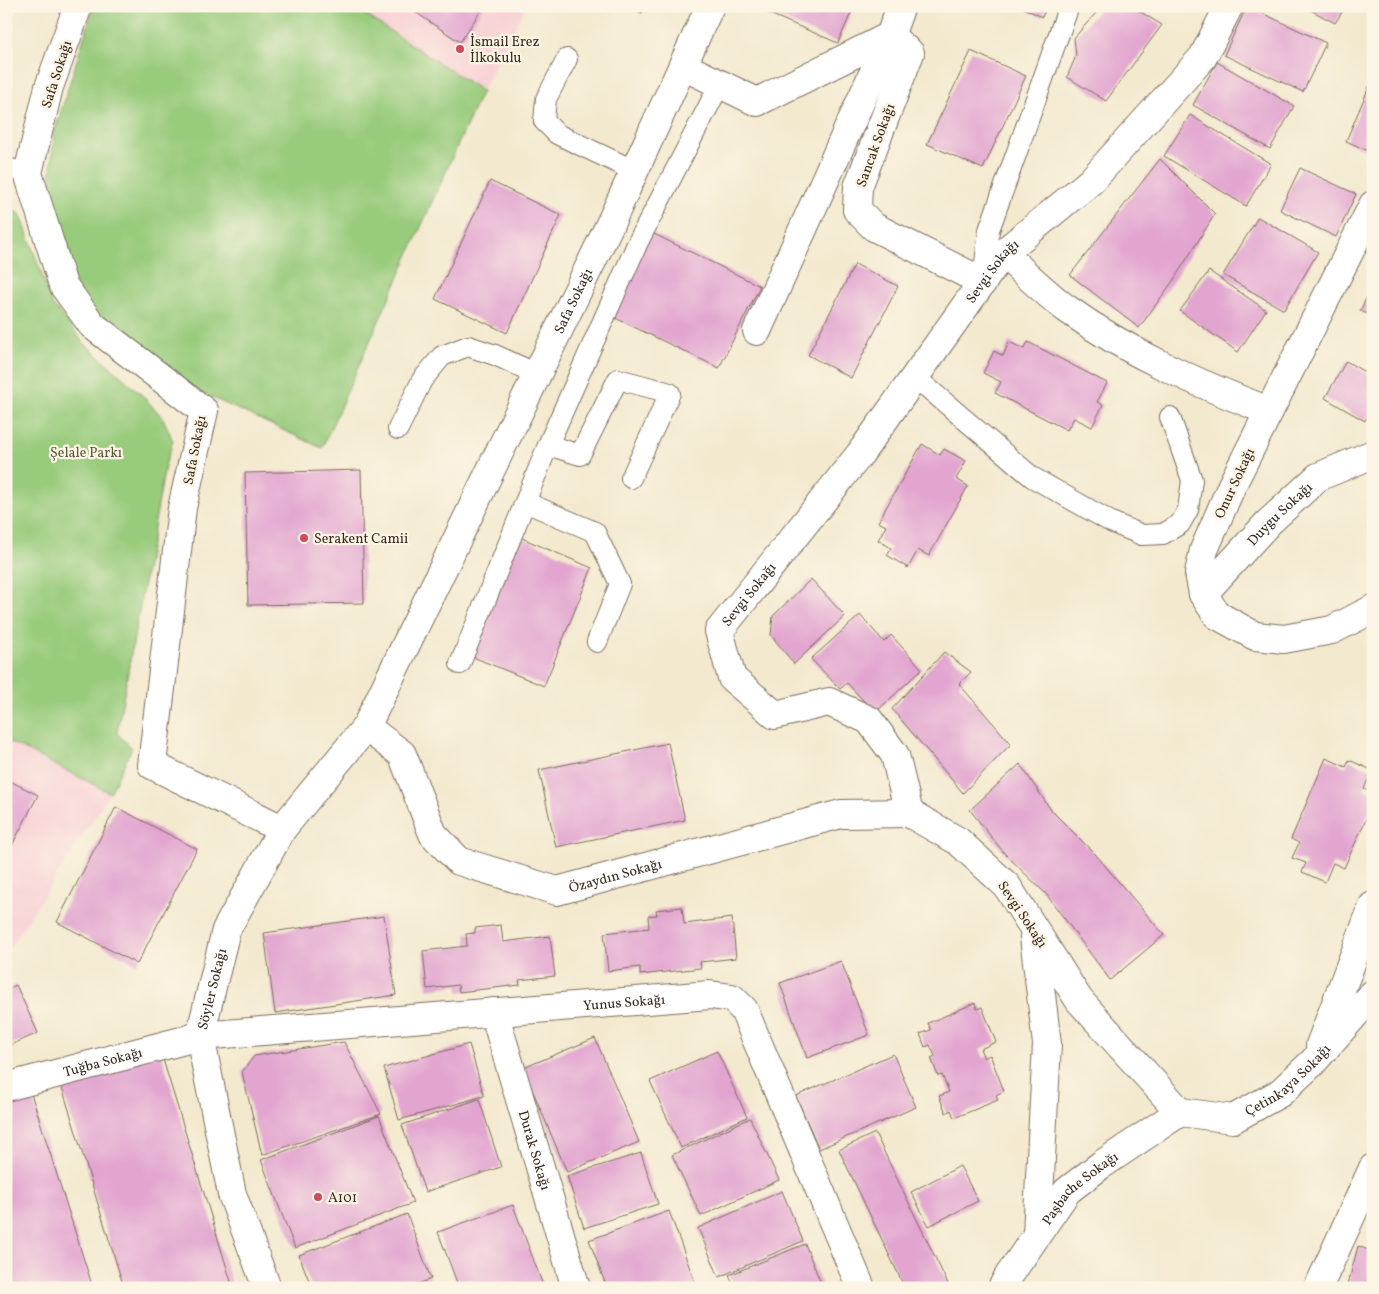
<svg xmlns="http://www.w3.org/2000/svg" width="1379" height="1294" font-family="Vollkorn,serif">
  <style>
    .built { fill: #f7cfd4 }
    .green { fill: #98cb7b; stroke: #6a7a4c }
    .building { fill: #e2a5d0 }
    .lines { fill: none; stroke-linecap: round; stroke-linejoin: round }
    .lane-casing { stroke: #7b6d5c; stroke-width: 22 }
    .street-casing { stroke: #7b6d5c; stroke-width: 30 }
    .lane { stroke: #fff; stroke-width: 20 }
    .street { stroke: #fff; stroke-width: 28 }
    .poi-dot { fill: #d1495b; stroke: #fcf5e5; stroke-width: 2 }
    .labels { text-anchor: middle; stroke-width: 4.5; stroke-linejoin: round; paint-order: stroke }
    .poi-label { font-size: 14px; fill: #3b2a1e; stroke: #fcf5e5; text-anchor: start }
    .street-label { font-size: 14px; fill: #3b2a1e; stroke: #fcf5e5 }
    .park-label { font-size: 14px; fill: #575a3a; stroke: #fcf5e5 }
  </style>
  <rect width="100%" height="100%" fill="#fcf5e5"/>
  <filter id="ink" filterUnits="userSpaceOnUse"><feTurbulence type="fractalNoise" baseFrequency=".02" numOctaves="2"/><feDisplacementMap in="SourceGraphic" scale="10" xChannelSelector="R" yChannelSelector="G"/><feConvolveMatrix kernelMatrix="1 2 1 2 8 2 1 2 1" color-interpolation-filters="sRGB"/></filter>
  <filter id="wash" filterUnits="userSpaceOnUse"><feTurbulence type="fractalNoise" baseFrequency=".0096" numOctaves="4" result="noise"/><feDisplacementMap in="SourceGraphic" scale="20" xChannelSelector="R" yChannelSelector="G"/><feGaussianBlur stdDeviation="1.12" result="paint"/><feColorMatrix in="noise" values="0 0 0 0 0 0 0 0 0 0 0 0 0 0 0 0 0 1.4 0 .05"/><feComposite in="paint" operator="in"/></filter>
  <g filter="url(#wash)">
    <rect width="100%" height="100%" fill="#f3e9cf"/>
    <!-- built -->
    <path class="built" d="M 352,6 L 526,6 L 482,91 Z
      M 6,740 L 110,793 L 10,948 L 6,949 Z"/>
    <!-- green -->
    <path class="green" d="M 94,6 L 352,6 L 482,91 L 322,448 L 178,382 L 92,312 L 70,275 L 48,206 L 54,133 Z
      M 6,205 L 21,215 L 52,304 L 85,344 L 142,395 L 163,418 L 173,441 L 165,466 L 117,733 L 132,748 L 110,793 L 6,740 Z"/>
    <g id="blocks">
      <!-- building -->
      <path class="building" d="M 406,6 L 484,6 L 460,42 Z
        M 626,6 L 646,6 L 642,13 Z
        M 759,6 L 854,6 L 838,43 L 758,9 Z
        M 1019,6 L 1047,6 L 1042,17 Z
        M 1102,6 L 1131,6 L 1162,25 L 1106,101 L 1067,77 L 1076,56 L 1074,38 Z
        M 1247,6 L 1326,43 L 1303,92 L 1224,55 Z
        M 1303,6 L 1346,6 L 1335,23 Z
        M 971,51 L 1026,76 L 983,169 L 927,144 Z
        M 1217,62 L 1294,106 L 1270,149 L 1193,105 Z
        M 1371,82 L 1373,83 L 1373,153 L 1346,141 Z
        M 1190,115 L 1271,164 L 1246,206 L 1164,156 Z
        M 1160,159 L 1215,214 L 1173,281 L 1139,328 L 1070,275 Z
        M 1300,168 L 1356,194 L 1336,237 L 1280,210 Z
        M 490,181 L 561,215 L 507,333 L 435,299 Z
        M 1258,217 L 1318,252 L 1284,310 L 1223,275 Z
        M 648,231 L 760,286 L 719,368 L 607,314 Z
        M 855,264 L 898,286 L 851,378 L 808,355 Z
        M 1209,271 L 1266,310 L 1238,352 L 1180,311 Z
        M 1373,285 L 1373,316 L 1360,311 Z
        M 1009,342 L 1024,349 L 1028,342 L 1107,383 L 1097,402 L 1103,405 L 1092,427 L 1074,418 L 1067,430 L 995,393 L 1001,382 L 983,373 L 994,351 L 1003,356 Z
        M 1346,361 L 1373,377 L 1373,408 L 1365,421 L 1325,398 Z
        M 922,444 L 940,455 L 944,449 L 966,461 L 956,479 L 968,486 L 929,556 L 918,550 L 908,568 L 887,555 L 891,548 L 878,540 L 886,526 L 878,522 Z
        M 361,470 L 364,603 L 248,605 L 245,473 Z
        M 517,536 L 592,568 L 544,686 L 468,655 Z
        M 811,579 L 845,616 L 794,664 L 771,635 L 773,616 Z
        M 860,615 L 884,642 L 891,635 L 922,669 L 875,713 L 847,683 L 840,689 L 811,659 Z
        M 944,652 L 971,672 L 959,684 L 1011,744 L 963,793 L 892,709 Z
        M 668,743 L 685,820 L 556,847 L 539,770 Z
        M 1326,758 L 1346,767 L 1349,760 L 1372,770 L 1364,789 L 1373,793 L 1373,804 L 1344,868 L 1333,863 L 1325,882 L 1302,872 L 1306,863 L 1292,858 L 1299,843 L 1291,839 Z
        M 1020,764 L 1051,810 L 1096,855 L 1164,935 L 1110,980 L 1046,894 L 1004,853 L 970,810 Z
        M 6,779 L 38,795 L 6,857 Z
        M 116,807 L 197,849 L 137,964 L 57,922 Z
        M 682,907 L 684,924 L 732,918 L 736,958 L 700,962 L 701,968 L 640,975 L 640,967 L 608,971 L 604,933 L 649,928 L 648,916 L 657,915 L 656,910 Z
        M 384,916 L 396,995 L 275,1013 L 264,933 Z
        M 501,925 L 503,942 L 550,936 L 555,976 L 519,980 L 520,985 L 459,992 L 458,985 L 427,989 L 423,951 L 467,946 L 466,934 L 475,933 L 475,928 Z
        M 841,961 L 869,1035 L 807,1058 L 780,983 Z
        M 16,985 L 38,1033 L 6,1047 L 6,990 Z
        M 975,1003 L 977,1009 L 982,1007 L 996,1042 L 980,1049 L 984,1058 L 990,1055 L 1004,1091 L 996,1095 L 998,1100 L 954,1118 L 951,1110 L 946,1113 L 939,1096 L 949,1092 L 942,1075 L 938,1076 L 931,1058 L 935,1056 L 930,1045 L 925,1047 L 920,1034 L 931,1030 L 928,1023 Z
        M 595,1038 L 639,1142 L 567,1172 L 523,1068 Z
        M 344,1042 L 381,1114 L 262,1155 L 242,1072 L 254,1056 Z
        M 469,1044 L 484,1096 L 399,1120 L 384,1068 Z
        M 717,1051 L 747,1117 L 681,1148 L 650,1081 Z
        M 161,1053 L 233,1288 L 124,1288 L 61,1084 Z
        M 893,1054 L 916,1107 L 819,1149 L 796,1096 Z
        M 29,1087 L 93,1288 L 10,1288 L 6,1277 L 6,1094 Z
        M 479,1099 L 501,1167 L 425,1192 L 402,1125 Z
        M 379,1116 L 413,1203 L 295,1248 L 261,1160 Z
        M 750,1118 L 779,1180 L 701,1216 L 672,1155 Z
        M 875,1133 L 949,1286 L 945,1288 L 905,1288 L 839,1150 Z
        M 641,1153 L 658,1204 L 584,1228 L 567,1176 Z
        M 960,1166 L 978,1201 L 929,1226 L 911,1192 Z
        M 782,1191 L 803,1241 L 719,1277 L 698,1228 Z
        M 513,1205 L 544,1288 L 459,1288 L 438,1232 Z
        M 669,1211 L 697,1288 L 607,1288 L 589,1240 Z
        M 407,1214 L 431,1279 L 407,1288 L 312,1288 L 299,1255 Z
        M 805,1244 L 823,1288 L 735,1288 L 729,1275 Z
        M 1358,1246 L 1373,1252 L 1373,1288 L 1347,1288 Z"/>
    </g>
  </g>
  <g filter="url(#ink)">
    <use href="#blocks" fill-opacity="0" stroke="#7b6d5c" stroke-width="1"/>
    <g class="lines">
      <defs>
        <path id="lane" d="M 567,59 L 546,99 L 544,121 L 557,134 L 635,171
          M 6,168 L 28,173
          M 983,280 L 989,230 L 1069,6
          M 915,377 L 1032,477 L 1111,522 L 1142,535 L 1163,534 L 1180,524 L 1188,510 L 1192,480 L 1170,417
          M 398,429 L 422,380 L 442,356 L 468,346 L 495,355 L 537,374
          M 548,445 L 580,455 L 618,379 L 670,393 L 631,478
          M 525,502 L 595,532 L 620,584 L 597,642
          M 460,664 L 548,445 L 638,242 L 720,84"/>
        <g id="street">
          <path d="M 78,6 L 49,87 L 28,173 L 63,285 L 92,325 L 204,411 L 182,508 L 152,765 L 282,829"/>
          <path d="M 890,36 L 910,53 L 858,187 L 857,210 L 874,227 L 983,282"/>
          <path d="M 683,66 L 757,102 L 890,36"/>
          <path d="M 1373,205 L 1232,485 L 1204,550 L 1199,573 L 1203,594 L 1217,615 L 1255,636 L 1284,639 L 1332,630 L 1373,609"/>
          <path d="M 1003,253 C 1024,272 1045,293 1067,309 C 1128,353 1199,384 1269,411"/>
          <path d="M 757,331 L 890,36 L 901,6"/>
          <path id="s1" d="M 1203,594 L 1268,523 L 1318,477 L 1373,454"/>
          <path id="s2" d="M 366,727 L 402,754 L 433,834 L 459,861 L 557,891 L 841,814 L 909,813"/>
          <path d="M 1034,937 L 1047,1044 L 1037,1234"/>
          <path id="s3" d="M 494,1012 L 576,1288"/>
          <path d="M 1320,1045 L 1373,906"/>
          <path id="s4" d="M 6,1087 L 200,1036 L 710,995 L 732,998 L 744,1010 L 861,1288"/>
          <path id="s5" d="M 1180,1112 L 1079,1000 L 1007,886 L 958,841 L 909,813 L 895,755 L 869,720 L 829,702 L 775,715 L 732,678 L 719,631 L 860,454 L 1003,253 L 1091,181 L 1203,57 L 1229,6"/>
          <path id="s6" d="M 1180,1112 L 1233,1119 L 1280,1093 L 1313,1062 L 1373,994"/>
          <path id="s7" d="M 267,1288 L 232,1194 L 200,1036 L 226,930 L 282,829 L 366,727 L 611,222 L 710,6"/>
          <path id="s8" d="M 1002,1288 L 1008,1277 L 1067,1191 L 1101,1165 L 1180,1112"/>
          <path d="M 1318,1288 L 1373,1168"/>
        </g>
      </defs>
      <!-- lane casing -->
      <use href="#lane" class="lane-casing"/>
      <!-- street casing -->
      <use href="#street" class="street-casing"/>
      <!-- lane -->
      <use href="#lane" class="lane"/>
      <!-- street -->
      <use href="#street" class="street"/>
    </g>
  </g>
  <!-- markers -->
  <g class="poi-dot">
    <circle cx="460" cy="49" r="5"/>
    <circle cx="304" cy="538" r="5"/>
    <circle cx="318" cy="1197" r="5"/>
  </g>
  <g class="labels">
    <!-- poi labels -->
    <g class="poi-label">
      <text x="470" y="46">İsmail Erez<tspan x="470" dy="16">İlkokulu</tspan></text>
      <text x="314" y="543">Serakent Camii</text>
      <text x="328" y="1202">A101</text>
    </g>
    <!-- street labels -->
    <g class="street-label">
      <text transform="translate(56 74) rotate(-72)" y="5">Safa Sokağı</text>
      <text transform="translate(875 145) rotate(-70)" y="5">Sancak Sokağı</text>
      <text dy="5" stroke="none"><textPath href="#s5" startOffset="1169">Sevgi Sokağı</textPath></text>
      <text dy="5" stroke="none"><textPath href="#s7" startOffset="1092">Safa Sokağı</textPath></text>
      <text transform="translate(194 450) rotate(-79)" y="5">Safa Sokağı</text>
      <text transform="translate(1234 483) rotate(-65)" y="5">Onur Sokağı</text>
      <text dy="5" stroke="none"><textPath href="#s1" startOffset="111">Duygu Sokağı</textPath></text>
      <text dy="5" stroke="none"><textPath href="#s5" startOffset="764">Sevgi Sokağı</textPath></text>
      <text dy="5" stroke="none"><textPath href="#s2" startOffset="331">Özaydın Sokağı</textPath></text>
      <text transform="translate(1023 914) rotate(56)" y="5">Sevgi Sokağı</text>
      <text dy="5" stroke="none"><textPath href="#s7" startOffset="310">Söyler Sokağı</textPath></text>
      <text dy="5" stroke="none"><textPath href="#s4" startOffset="626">Yunus Sokağı</textPath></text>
      <text dy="5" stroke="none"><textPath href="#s4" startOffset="100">Tuğba Sokağı</textPath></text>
      <text dy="5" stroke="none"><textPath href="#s6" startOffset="121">Çetinkaya Sokağı</textPath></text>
      <text dy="5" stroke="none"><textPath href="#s3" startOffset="144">Durak Sokağı</textPath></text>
      <text dy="5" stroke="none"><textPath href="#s8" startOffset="128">Paşbache Sokağı</textPath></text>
    </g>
    <!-- park labels -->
    <g class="park-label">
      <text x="86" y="457">Şelale Parkı</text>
    </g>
  </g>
  <!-- margin -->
  <rect width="1379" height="1294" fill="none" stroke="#fcf5e5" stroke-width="25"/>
</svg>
